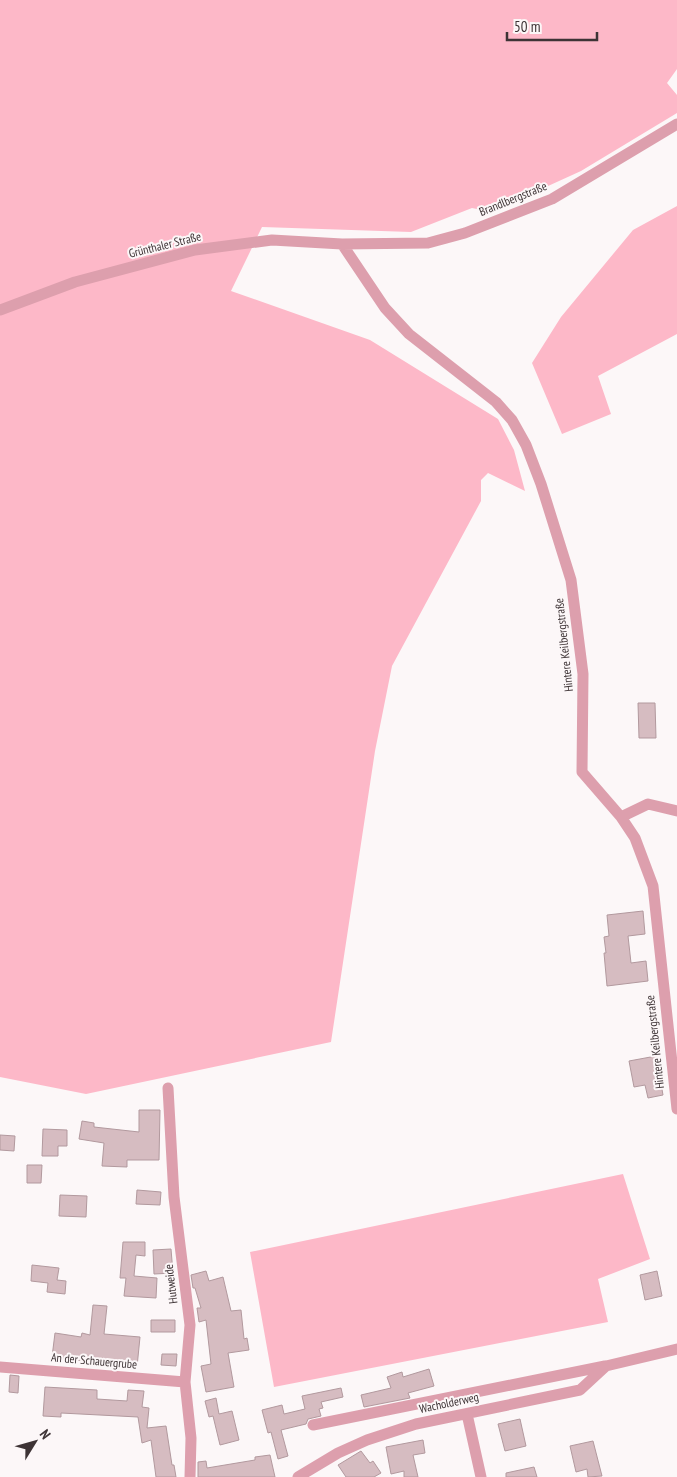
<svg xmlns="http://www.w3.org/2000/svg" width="677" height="1477" font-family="'PT Sans Narrow',sans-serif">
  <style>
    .green { fill: #fdb8c8 }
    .building { fill: #d6bcc1; stroke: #b2999e }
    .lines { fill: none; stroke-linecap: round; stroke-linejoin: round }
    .street { stroke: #dd9fad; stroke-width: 11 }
    .labels { text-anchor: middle; stroke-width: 4; stroke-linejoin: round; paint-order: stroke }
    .street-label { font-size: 12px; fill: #3d3335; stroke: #fcf7f8 }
  </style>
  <rect width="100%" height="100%" fill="#fcf7f8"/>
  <!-- green -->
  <path class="green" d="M 0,0 L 677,0 L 677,69 L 667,83 L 677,95 L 677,113 L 581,171 L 491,212 L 472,208 L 411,232 L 262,227 L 231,291 L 370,340 L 498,419 L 514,450 L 525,491 L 488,473 L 481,480 L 481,501 L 392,666 L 375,751 L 331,1042 L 86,1094 L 0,1077 Z
    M 677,206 L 677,334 L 598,376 L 611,414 L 562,434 L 532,363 L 561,317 L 633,230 Z
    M 623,1174 L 650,1259 L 598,1279 L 608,1322 L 274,1387 L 250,1252 Z"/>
  <!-- building -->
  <path class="building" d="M 638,703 L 655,703 L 656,738 L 639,738 Z
    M 643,911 L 645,934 L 628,936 L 631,963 L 646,961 L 648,981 L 607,986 L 604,953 L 606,953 L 604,937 L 609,936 L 607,915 Z
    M 656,1056 L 663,1095 L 648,1098 L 645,1085 L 634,1087 L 629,1061 Z
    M 139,1110 L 160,1110 L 159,1160 L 127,1160 L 127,1167 L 102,1166 L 104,1143 L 79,1139 L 82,1121 L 94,1123 L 94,1127 L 139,1132 Z
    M 43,1129 L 67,1130 L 67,1146 L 58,1146 L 58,1156 L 42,1156 Z
    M 0,1135 L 15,1136 L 14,1151 L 0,1150 Z
    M 27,1165 L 42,1165 L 41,1183 L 27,1183 Z
    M 137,1190 L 161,1192 L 160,1205 L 136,1204 Z
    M 60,1195 L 87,1196 L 86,1217 L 59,1216 Z
    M 123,1242 L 145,1242 L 145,1256 L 136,1255 L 134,1276 L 157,1278 L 156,1298 L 124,1296 L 126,1278 L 120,1278 Z
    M 171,1249 L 173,1273 L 154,1274 L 153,1250 Z
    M 32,1265 L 59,1268 L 57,1280 L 66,1281 L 65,1294 L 47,1292 L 48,1283 L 31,1281 Z
    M 206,1271 L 209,1281 L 223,1277 L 231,1311 L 241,1310 L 244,1339 L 247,1338 L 249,1350 L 228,1353 L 234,1387 L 206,1392 L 201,1366 L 211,1364 L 206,1320 L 199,1322 L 197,1308 L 201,1308 L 195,1288 L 193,1288 L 191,1275 Z
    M 657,1271 L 662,1296 L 645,1300 L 640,1275 Z
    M 93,1305 L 107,1306 L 104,1334 L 140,1337 L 137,1367 L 117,1365 L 117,1362 L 93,1359 L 92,1362 L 52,1357 L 55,1333 L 81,1337 L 82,1333 L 90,1335 Z
    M 151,1320 L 175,1320 L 175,1332 L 151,1332 Z
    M 162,1354 L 177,1354 L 176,1366 L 161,1365 Z
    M 429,1369 L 434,1386 L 408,1393 L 410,1398 L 364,1407 L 361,1395 L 391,1388 L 387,1377 L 402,1372 L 403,1377 Z
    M 10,1375 L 19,1376 L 18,1393 L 9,1392 Z
    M 45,1387 L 97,1390 L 97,1399 L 127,1401 L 128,1390 L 144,1391 L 142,1407 L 149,1408 L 147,1428 L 166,1426 L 172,1465 L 174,1465 L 176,1477 L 156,1477 L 151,1440 L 142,1443 L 138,1417 L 61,1413 L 61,1417 L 43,1416 Z
    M 341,1388 L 343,1397 L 321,1402 L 323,1408 L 319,1409 L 321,1416 L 308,1419 L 306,1424 L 281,1430 L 288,1456 L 278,1459 L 271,1432 L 268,1433 L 262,1410 L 282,1405 L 284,1414 L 305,1409 L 302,1396 Z
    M 216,1398 L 219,1414 L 232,1411 L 239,1440 L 220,1445 L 213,1416 L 209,1417 L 205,1401 Z
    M 520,1419 L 526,1446 L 505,1451 L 498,1424 Z
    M 423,1440 L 425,1453 L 413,1455 L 418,1477 L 404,1477 L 404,1471 L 391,1474 L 386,1447 Z
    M 593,1441 L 602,1476 L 588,1477 L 587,1469 L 576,1472 L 570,1446 Z
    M 361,1451 L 370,1463 L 373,1461 L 381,1473 L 374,1477 L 346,1477 L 338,1465 Z
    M 270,1455 L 275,1477 L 198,1477 L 198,1462 L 206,1461 L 207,1468 L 255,1460 L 255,1457 Z
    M 534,1467 L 537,1477 L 506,1477 L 506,1473 Z"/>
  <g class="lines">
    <!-- street -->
    <path class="street" d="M 342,244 L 385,308 L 409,334 L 496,402 L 512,420 L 526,445 L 541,484 L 571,580 L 583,674 L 582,772 L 621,817 L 635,838 L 653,886 L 677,1109
      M 0,310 L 75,282 L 195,250 L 272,240 L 342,244 L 428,243 L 465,233 L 552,199 L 677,124
      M 621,817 L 648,804 L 677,811
      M 168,1088 L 174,1197 L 190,1325 L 185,1382 L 191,1438 L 190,1477
      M 0,1367 L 185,1382
      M 467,1414 L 481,1477
      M 313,1425 L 605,1366
      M 298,1477 L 338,1453 L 367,1440 L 416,1424 L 580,1390 L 606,1366 L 677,1349"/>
  </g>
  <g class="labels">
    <!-- street labels -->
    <g class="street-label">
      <text transform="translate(513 199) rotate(-22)" y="4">Brandlbergstraße</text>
      <text transform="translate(165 245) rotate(-14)" y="4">Grünthaler Straße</text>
      <text transform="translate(564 645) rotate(-96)" y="4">Hintere Keilbergstraße</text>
      <text transform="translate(655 1042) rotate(-96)" y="4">Hintere Keilbergstraße</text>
      <text transform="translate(171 1284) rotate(-97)" y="4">Hutweide</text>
      <text transform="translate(94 1361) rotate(5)" y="4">An der Schauergrube</text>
      <text transform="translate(449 1403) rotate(-12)" y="4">Wacholderweg</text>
    </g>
  </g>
  <!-- north arrow -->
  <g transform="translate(35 1442) rotate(53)" stroke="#fcf7f8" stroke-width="4" paint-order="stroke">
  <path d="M0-4L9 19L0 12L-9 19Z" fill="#3d3335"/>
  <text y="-8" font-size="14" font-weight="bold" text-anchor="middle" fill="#3d3335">N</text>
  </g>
  <!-- scale -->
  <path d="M507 32v8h90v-8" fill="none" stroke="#3d3335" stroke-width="2.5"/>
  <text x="514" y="32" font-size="15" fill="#3d3335" stroke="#fcf7f8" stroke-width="4" paint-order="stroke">50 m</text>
</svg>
